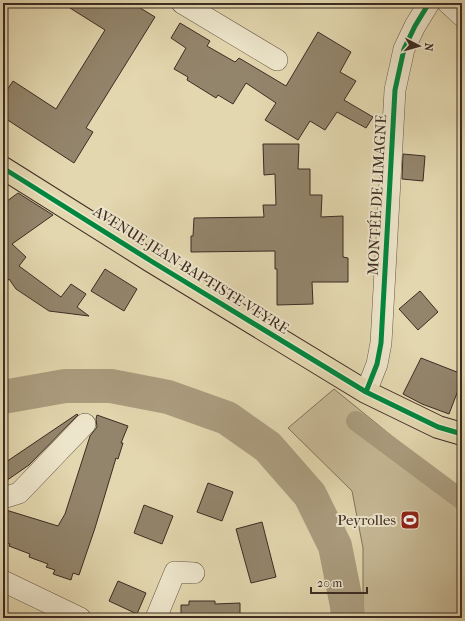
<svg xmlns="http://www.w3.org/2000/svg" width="465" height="621" font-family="'IM FELL French Canon',serif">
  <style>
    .green { fill: #c7ba97; stroke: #82735d }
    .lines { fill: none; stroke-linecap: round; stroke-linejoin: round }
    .canal { stroke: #ab9d7f; stroke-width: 20 }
    .river { stroke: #ab9d7f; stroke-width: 34 }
    .building { fill: #93856c; stroke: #3d2c23 }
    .minor-casing { stroke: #665746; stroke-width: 22 }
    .major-casing { stroke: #3d2c23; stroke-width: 24 }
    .minor { stroke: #ede5cb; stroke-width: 21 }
    .major { stroke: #e3d7af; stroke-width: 22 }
    .cycleway-casing { stroke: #ede5cb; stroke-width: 8 }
    .cycleway { stroke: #00873e; stroke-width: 5 }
    .labels { text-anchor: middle; stroke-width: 4; stroke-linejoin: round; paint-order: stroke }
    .street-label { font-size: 15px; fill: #3d2c23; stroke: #ede5cb }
    .poi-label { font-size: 15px; fill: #3d2c23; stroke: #ede5cb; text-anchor: end }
  </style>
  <rect width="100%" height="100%" fill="#e3d7af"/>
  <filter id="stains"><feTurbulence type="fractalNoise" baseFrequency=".005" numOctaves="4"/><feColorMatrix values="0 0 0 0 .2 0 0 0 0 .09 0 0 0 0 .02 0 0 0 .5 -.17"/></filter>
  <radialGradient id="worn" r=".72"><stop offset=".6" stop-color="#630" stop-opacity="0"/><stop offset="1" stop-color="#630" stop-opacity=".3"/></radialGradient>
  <!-- green -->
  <path class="green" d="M 334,389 L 425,463 L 462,491 L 462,618 L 363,618 L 363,548 L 352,491 L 288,428 Z"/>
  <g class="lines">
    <!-- canal -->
    <path class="canal" d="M 356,421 L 462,500"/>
    <!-- river -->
    <path class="river" d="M 3,397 L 65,386 L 111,386 L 168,397 L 227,418 L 268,447 L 310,495 L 335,546 L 347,606 L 348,618"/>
  </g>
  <!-- building -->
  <path class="building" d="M 62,3 L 132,3 L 155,17 L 86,128 L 93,132 L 74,163 L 3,117 L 3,96 L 13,81 L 56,109 L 105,30 Z
    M 180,23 L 210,41 L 207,46 L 235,62 L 239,58 L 286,86 L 318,32 L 351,52 L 340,72 L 356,81 L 344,100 L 373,117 L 366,128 L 337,112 L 325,130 L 310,121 L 298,140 L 265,120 L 276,103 L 246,83 L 233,104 L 218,95 L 216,98 L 187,80 L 188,77 L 174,69 L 186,48 L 171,38 Z
    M 263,144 L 299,144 L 298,169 L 310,169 L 310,195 L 322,195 L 321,217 L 343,216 L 343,257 L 348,258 L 348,282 L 312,282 L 313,304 L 277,305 L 277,269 L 275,269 L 275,251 L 191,252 L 191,236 L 193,236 L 194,218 L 264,217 L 263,205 L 276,205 L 275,174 L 264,175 Z
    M 403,154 L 425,156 L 423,181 L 402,179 Z
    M 18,193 L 53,215 L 12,244 L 26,257 L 19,266 L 61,297 L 71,284 L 86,294 L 77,307 L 89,316 L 49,311 L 16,289 L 9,279 L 3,286 L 3,204 Z
    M 105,269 L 137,289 L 124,311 L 91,291 Z
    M 420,291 L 438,312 L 418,330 L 399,309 Z
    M 421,358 L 462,374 L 462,380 L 449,414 L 422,404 L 403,394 Z
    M 77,414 L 78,415 L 29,465 L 3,483 L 3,464 Z
    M 97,415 L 128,426 L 121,443 L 123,443 L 118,459 L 116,458 L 95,528 L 79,575 L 73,573 L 71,580 L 53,574 L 55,570 L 46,567 L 48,564 L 29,557 L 30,554 L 9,546 L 10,544 L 3,542 L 3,510 L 6,510 L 58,526 L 65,514 L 90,436 L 97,427 L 96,419 Z
    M 208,483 L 233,492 L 222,521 L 197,512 Z
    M 144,505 L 173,516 L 162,544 L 134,533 Z
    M 262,522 L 276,577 L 251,583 L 236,529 Z
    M 118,581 L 146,593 L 137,614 L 109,601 Z
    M 189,601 L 215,601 L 215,604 L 240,603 L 240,618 L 181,618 L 181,605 L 189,605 Z"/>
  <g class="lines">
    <defs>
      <path id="minor" d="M 182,3 L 277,60
        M 448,3 L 462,16
        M 366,392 L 377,364 L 381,343 L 395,90 L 404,49 L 415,26 L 429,3
        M 3,498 L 19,493 L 85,424
        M 3,581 L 80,618
        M 156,618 L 175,572 L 194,573"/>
      <path id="major" d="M 3,168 L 151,261 L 366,392 L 438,427 L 462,434"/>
    </defs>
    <!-- minor casing -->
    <use href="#minor" class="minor-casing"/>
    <!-- major casing -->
    <use href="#major" class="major-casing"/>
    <!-- minor -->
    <use href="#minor" class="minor"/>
    <!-- major -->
    <use href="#major" class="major"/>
    <defs>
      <path id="cycleway" d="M 3,168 L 151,261 L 366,392 L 438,427 L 462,434
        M 366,392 L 377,364 L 381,343 L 395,90 L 404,49 L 415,26 L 429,3"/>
    </defs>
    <!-- cycleway casing -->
    <use href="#cycleway" class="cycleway-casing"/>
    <!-- cycleway -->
    <use href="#cycleway" class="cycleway"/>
  </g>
  <!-- icons -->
  <defs>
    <symbol id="stadium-square" viewBox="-11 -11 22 22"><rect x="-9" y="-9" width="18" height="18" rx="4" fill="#8f2418" stroke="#ede5cb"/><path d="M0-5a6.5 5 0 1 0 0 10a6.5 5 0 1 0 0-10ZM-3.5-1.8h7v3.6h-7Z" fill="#fff"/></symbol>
  </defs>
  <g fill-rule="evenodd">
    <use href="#stadium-square" x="399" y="509" width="22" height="22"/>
  </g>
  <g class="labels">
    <!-- street labels -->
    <g class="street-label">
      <text transform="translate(377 195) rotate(-87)" y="5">MONTÉE DE LIMAGNE</text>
      <text transform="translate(191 270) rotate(32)" y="5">AVENUE JEAN-BAPTISTE VEYRE</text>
    </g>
    <!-- poi labels -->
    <g class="poi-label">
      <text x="396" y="525">Peyrolles</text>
    </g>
  </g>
  <!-- margin -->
  <rect width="465" height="621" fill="none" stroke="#e3d7af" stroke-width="16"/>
  <rect x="4" y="4" width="457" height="613" fill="none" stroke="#3d2c23" stroke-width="2"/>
  <rect x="8" y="8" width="449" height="605" fill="none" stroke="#3d2c23"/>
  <!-- north arrow -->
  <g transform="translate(419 46) rotate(96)" stroke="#ede5cb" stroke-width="3" paint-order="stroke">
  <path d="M0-3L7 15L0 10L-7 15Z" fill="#3d2c23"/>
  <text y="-6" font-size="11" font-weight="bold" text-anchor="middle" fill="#3d2c23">N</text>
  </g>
  <!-- scale -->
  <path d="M311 587v6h56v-6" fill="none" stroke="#3d2c23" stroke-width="2"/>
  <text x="317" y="587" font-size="12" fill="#3d2c23" stroke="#ede5cb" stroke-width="3" paint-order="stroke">20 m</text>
  <rect width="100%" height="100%" filter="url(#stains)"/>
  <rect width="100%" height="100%" fill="url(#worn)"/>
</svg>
